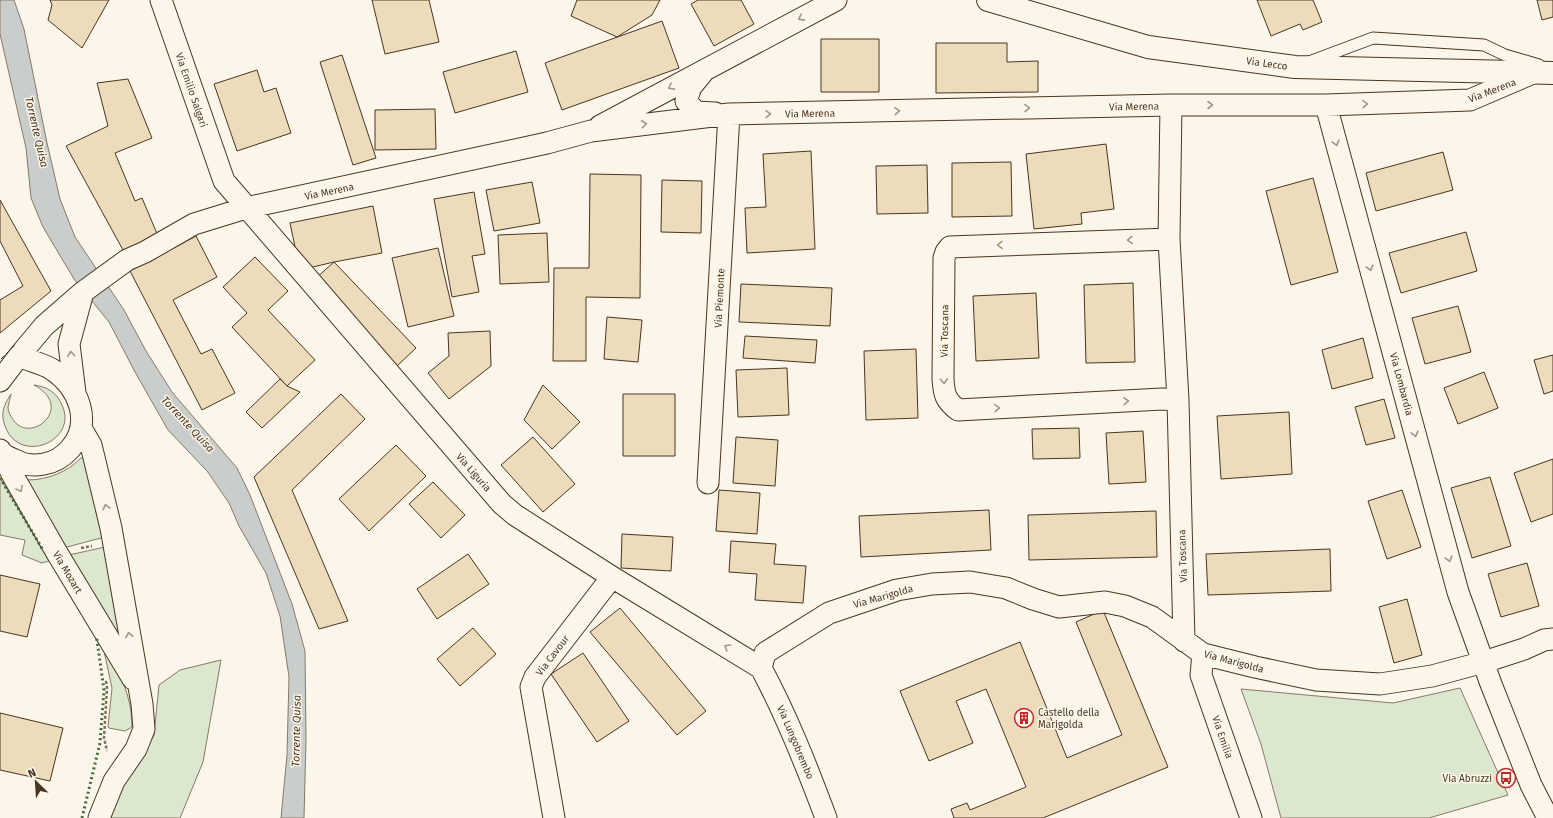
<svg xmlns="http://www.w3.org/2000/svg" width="1553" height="818" font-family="'Fira Sans',sans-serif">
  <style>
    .green { fill: #dce7d0; stroke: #887966 }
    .water { fill: #c9cecd; stroke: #887966 }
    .building { fill: #ecdcbc; stroke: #4a3520 }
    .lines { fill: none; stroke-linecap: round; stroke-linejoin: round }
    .service-casing { stroke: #4a3520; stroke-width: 13 }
    .minor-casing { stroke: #4a3520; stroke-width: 23 }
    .secondary-casing { stroke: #4a3520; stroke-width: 24 }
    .path { stroke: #7f6f5c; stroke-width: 2.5; stroke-dasharray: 3 2; stroke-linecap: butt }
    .service { stroke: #fbf6e9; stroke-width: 11 }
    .minor { stroke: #fbf6e9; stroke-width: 21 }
    .secondary { stroke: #fbf6e9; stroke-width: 22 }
    .hedge { stroke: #436837; stroke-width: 3; stroke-dasharray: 2 3; stroke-linecap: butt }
    .fence { stroke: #4a3520; stroke-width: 1; stroke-dasharray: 5 2; stroke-linecap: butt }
    .oneway { stroke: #a29684 }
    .labels { text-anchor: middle; stroke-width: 3; stroke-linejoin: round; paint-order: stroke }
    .street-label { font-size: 10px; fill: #4a3520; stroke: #fbf6e9 }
    .poi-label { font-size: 10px; fill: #4a3520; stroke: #fbf6e9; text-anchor: start }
    .water-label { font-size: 11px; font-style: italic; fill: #4a3520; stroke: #fbf6e9 }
  </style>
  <rect width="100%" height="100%" fill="#fbf6e9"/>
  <!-- green -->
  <path class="green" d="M 34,385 C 48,387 56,392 62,405 C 79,441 19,466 5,426 C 0,413 4,405 11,394 C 10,398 9,403 8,407 C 8,412 11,417 14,421 C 32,444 75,407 34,385 Z
    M 81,458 L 84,458 L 103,535 L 101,538 L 67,547 L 62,545 L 27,480 C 48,480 67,472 81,458 Z
    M 0,478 L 49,561 L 42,563 L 22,555 L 25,540 L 0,535 Z
    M 105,547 L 130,654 L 69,555 Z
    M 102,642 C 118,670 132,694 132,727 L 125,731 L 109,728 L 108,727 L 112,688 Z
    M 221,660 L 203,762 L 180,818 L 105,818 L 120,783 L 145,752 L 154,735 L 159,685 L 180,670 Z
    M 1460,688 L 1508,795 L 1429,818 L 1281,818 L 1261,744 L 1241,689 L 1393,703 Z"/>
  <!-- water -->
  <path class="water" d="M 0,0 L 14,0 L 24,29 L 47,143 L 60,199 L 75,237 L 124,310 L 146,351 L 172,392 L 237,468 L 250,495 L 292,604 L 305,651 L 306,739 L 304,818 L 281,818 L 287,755 L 289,677 L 280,616 L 266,573 L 239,526 L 229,503 L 207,471 L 168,430 L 135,372 L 109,322 L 74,279 L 43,227 L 31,198 L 26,148 L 0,34 Z"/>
  <!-- building -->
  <path class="building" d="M 50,0 L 109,0 L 82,48 L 48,20 L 52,5 Z
    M 372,0 L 429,0 L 439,42 L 385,54 Z
    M 577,0 L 660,0 L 652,15 L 617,37 L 571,16 Z
    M 698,0 L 741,0 L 754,24 L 714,46 L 691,4 Z
    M 1257,0 L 1313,0 L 1322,22 L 1303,30 L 1300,24 L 1271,36 Z
    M 1537,0 L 1553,0 L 1553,17 L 1542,20 Z
    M 662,21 L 679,68 L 562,110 L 545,63 Z
    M 821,39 L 879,39 L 879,92 L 821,92 Z
    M 936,43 L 1007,43 L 1007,62 L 1038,61 L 1038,92 L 936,93 Z
    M 516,51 L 528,92 L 455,113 L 443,72 Z
    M 342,55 L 376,158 L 353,165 L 320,62 Z
    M 257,70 L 264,92 L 276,88 L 291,133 L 237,151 L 214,84 Z
    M 128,79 L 152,138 L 115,153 L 135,201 L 142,198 L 158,236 L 123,250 L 66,146 L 108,126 L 97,83 Z
    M 435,109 L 436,149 L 375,150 L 375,110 Z
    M 1106,144 L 1114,209 L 1081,213 L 1082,224 L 1034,229 L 1026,154 Z
    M 811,151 L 815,249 L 747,253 L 745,208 L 766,207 L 763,154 Z
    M 1443,152 L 1453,190 L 1376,211 L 1366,173 Z
    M 1011,162 L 1012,216 L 952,217 L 952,163 Z
    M 927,165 L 928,213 L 877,214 L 876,166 Z
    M 590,174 L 641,175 L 640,298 L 586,297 L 586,361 L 553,361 L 554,268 L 589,268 Z
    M 1313,178 L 1338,272 L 1291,285 L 1266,191 Z
    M 662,180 L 702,181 L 701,233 L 661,232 Z
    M 532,182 L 540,223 L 494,231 L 486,190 Z
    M 474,192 L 485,254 L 472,256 L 479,292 L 452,297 L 434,199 Z
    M 0,200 L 51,291 L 0,333 L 0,300 L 23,286 L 0,241 Z
    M 373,206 L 382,253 L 334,262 L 300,270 L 290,223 Z
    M 1466,232 L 1477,271 L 1401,293 L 1389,253 Z
    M 547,233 L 549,282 L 500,284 L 498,235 Z
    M 196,236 L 217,277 L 173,300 L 201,354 L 212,349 L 235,393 L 202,410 L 130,271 Z
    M 438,248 L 454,316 L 408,327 L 392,258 Z
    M 255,257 L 288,291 L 268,310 L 315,360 L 287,386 L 232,327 L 247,313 L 223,287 Z
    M 334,262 L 416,348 L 397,366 L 315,279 Z
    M 1133,283 L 1135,362 L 1086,363 L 1084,285 Z
    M 741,284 L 832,288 L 830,326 L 739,322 Z
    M 1036,293 L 1039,358 L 976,361 L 973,296 Z
    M 1458,306 L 1471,352 L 1425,364 L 1412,318 Z
    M 607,317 L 642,320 L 638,362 L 604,359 Z
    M 490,331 L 491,366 L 449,399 L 428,373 L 449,356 L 448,333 Z
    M 745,336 L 817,340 L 815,363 L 743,358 Z
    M 1363,338 L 1373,378 L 1332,389 L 1322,350 Z
    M 916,349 L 918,418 L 866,420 L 864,351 Z
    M 1553,355 L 1553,391 L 1544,394 L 1534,360 Z
    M 787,368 L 789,415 L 738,417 L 736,370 Z
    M 1484,372 L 1498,408 L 1458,424 L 1444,388 Z
    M 280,379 L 287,386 L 300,392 L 262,428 L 246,412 Z
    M 543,385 L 580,422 L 552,449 L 524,420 Z
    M 341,394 L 365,419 L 292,490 L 348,621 L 319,629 L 254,477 Z
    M 623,394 L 675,394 L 675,456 L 623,456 Z
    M 1384,399 L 1395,438 L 1366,445 L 1355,407 Z
    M 1289,412 L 1292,474 L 1221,479 L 1217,416 Z
    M 1079,428 L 1080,458 L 1033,459 L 1032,429 Z
    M 1143,431 L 1146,482 L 1109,484 L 1106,433 Z
    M 533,437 L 575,484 L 543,512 L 501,465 Z
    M 736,437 L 778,440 L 775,486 L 733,483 Z
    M 396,445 L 426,476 L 369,531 L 339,499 Z
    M 1553,459 L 1553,514 L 1531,522 L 1514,473 Z
    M 1490,477 L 1511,546 L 1472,558 L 1451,488 Z
    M 433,482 L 465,515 L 441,538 L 409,504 Z
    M 719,490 L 760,493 L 757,534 L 716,531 Z
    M 1402,490 L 1421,547 L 1387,559 L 1368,501 Z
    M 989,510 L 991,550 L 861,557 L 859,516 Z
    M 1156,511 L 1157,557 L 1029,560 L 1028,515 Z
    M 622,534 L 673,537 L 671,571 L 621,568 Z
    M 731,541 L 776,544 L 774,564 L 806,566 L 803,603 L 755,600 L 757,574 L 729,572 Z
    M 1330,549 L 1331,591 L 1208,595 L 1206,554 Z
    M 468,554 L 489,584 L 437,619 L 417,589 Z
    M 1527,563 L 1539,606 L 1501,617 L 1488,574 Z
    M 0,575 L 40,584 L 27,637 L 0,631 Z
    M 1407,599 L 1422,655 L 1394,663 L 1379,607 Z
    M 620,608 L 706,711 L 677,735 L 590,632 Z
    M 1103,610 L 1168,767 L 1043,818 L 954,818 L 951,809 L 967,803 L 970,810 L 1026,787 L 986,689 L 956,701 L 973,743 L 929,761 L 900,691 L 1020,642 L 1067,758 L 1122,735 L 1076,622 Z
    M 473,628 L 496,654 L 460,686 L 437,659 Z
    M 583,653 L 629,721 L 597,742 L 551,674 Z
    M 0,713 L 63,728 L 50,781 L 0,770 Z"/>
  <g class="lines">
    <defs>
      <path id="service" d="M 1309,62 L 1373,38 L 1484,45 L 1505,55 L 1539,65"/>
      <path id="minor" d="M 161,0 L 224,181 L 502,504 L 515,515 L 612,577 L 761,668
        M 704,71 L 691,87 L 686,101 L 696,112 L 715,113
        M 1171,105 L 1169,239 L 1178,400 L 1184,641
        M 1326,105 L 1458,592 L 1491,684 L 1531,785 L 1548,818
        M 600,126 L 836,0
        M 1169,239 L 950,247 L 946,252 L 944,258 L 943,379 C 944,394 945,400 958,410 L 1162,399 L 1178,400
        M 19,356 L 44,326 L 83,292 L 127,260 L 145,252 L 194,224 L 246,208 L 547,143 L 591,131 L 729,114 L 1171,105 L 1326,105 L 1470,100 L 1533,73
        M 0,381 L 19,356 C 29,361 45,364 53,370 C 79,388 93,423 70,449 C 63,457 55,462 44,464 C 34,466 24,465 15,460 C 9,457 3,456 0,450
        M 75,393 L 69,344 L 83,292
        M 81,428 L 91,445 L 111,528 L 142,704 L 144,729 L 136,749 L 114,781 L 99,818
        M 2,454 L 12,474 L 57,553 L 133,679
        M 708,483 L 729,114
        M 1203,654 L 1201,675 L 1251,818
        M 761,668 L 765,653 L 829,613 L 897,590 L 932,584 L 970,582 L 1006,588 L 1033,599 L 1059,607 L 1105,602 L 1125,606 L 1152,617 L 1203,654 L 1255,667 L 1316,680 L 1380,684 L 1432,676 L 1484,662 L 1524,649 L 1544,640 L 1553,639
        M 761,668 C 787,716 807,767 826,818
        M 554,818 L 531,687 L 535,677 L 612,577"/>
      <path id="secondary" d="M 988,0 L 1148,47 L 1295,67 L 1553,73"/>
    </defs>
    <!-- service casing -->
    <use href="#service" class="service-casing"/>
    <!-- minor casing -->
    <use href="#minor" class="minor-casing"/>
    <!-- secondary casing -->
    <use href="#secondary" class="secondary-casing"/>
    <!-- path -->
    <path class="path" d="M 81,548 L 92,546
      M 106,681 L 107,688 L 104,738 L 107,751"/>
    <!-- service -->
    <use href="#service" class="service"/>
    <!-- minor -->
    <use href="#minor" class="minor"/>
    <!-- secondary -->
    <use href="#secondary" class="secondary"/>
    <!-- hedge -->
    <path class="hedge" d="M 0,478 L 43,550
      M 82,818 L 100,743 L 104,690 L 97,640 L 95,637"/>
    <!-- fence -->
    <path class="fence" d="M 1,359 L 16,344"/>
  </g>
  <!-- one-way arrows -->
  <defs><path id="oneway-chevron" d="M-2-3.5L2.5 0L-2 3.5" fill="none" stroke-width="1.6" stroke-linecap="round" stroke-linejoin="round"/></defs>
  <g class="oneway">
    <use href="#oneway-chevron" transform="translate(801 18) rotate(152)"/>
    <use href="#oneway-chevron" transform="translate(671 87) rotate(152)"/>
    <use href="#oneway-chevron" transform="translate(1365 104) rotate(-2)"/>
    <use href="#oneway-chevron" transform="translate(1210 105)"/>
    <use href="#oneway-chevron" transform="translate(1027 108) rotate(-1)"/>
    <use href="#oneway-chevron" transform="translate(897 111) rotate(-1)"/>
    <use href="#oneway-chevron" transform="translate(768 114) rotate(-1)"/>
    <use href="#oneway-chevron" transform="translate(644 124) rotate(-7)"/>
    <use href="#oneway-chevron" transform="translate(1336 143) rotate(75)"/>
    <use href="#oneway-chevron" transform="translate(1130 240) rotate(178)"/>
    <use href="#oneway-chevron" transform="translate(1000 245) rotate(178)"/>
    <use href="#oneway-chevron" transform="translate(1370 268) rotate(75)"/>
    <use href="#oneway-chevron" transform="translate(71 354) rotate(-96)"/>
    <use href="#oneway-chevron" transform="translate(944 381) rotate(87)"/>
    <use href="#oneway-chevron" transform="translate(1126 401) rotate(-3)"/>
    <use href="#oneway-chevron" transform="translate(997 408) rotate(-3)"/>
    <use href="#oneway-chevron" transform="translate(1415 434) rotate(75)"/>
    <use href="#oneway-chevron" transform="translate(20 489) rotate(60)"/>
    <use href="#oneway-chevron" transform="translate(106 507) rotate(-104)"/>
    <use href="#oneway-chevron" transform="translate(1449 559) rotate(75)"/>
    <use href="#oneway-chevron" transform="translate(129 635) rotate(-99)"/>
    <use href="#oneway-chevron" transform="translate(727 647) rotate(-149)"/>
  </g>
  <!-- icons -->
  <defs>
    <symbol id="building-ring" viewBox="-11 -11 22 22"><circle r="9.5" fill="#fbf6e9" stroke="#c62828" stroke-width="1.5"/><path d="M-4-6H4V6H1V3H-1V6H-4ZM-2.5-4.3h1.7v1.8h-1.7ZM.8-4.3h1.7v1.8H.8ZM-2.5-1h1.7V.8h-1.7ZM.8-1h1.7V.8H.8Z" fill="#c62828"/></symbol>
    <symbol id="bus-ring" viewBox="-11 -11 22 22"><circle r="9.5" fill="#fbf6e9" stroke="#c62828" stroke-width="1.5"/><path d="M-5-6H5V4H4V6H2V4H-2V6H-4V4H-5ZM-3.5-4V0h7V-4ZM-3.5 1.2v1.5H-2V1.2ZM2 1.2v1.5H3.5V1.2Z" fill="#c62828"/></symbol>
  </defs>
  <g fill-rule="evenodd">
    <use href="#building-ring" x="1013" y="707" width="22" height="22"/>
    <use href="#bus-ring" x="1495" y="767" width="22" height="22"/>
  </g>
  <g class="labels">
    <!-- street labels -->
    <g class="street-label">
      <text transform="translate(1267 63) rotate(8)" y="4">Via Lecco</text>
      <text transform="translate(192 90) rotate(71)" y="4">Via Emilio Salgari</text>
      <text transform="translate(1492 90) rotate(-21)" y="4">Via Merena</text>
      <text transform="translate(1134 106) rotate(-1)" y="4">Via Merena</text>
      <text transform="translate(810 113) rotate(-1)" y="4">Via Merena</text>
      <text transform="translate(329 191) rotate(-12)" y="4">Via Merena</text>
      <text transform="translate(719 298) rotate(-87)" y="4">Via Piemonte</text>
      <text transform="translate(944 331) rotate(-89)" y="4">Via Toscana</text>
      <text transform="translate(1402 384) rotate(75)" y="4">Via Lombardia</text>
      <text transform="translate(474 472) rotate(49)" y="4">Via Liguria</text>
      <text transform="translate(1182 556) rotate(-92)" y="4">Via Toscana</text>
      <text transform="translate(68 572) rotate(59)" y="4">Via Mozart</text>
      <text transform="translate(883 596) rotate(-16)" y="4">Via Marigolda</text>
      <text transform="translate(552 655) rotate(-53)" y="4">Via Cavour</text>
      <text transform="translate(1234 661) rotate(15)" y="4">Via Marigolda</text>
      <text transform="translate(1223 737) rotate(71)" y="4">Via Emilia</text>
      <text transform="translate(796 742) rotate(67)" y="4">Via Lungobrembo</text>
    </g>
    <!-- poi labels -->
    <g class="poi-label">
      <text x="1038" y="716">Castello della<tspan x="1038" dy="12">Marigolda</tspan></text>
      <text x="1492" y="782" text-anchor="end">Via Abruzzi</text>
    </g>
    <!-- water labels -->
    <g class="water-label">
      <text transform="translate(37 132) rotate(77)" y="4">Torrente Quisa</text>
      <text transform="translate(188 424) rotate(47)" y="4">Torrente Quisa</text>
      <text transform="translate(296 731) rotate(-89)" y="4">Torrente Quisa</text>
    </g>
  </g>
  <!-- north arrow -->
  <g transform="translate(36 782) rotate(335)" stroke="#fbf6e9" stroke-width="3" paint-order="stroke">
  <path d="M0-3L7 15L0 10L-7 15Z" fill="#4a3520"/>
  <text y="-6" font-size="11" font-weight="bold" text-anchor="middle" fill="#4a3520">N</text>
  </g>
</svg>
